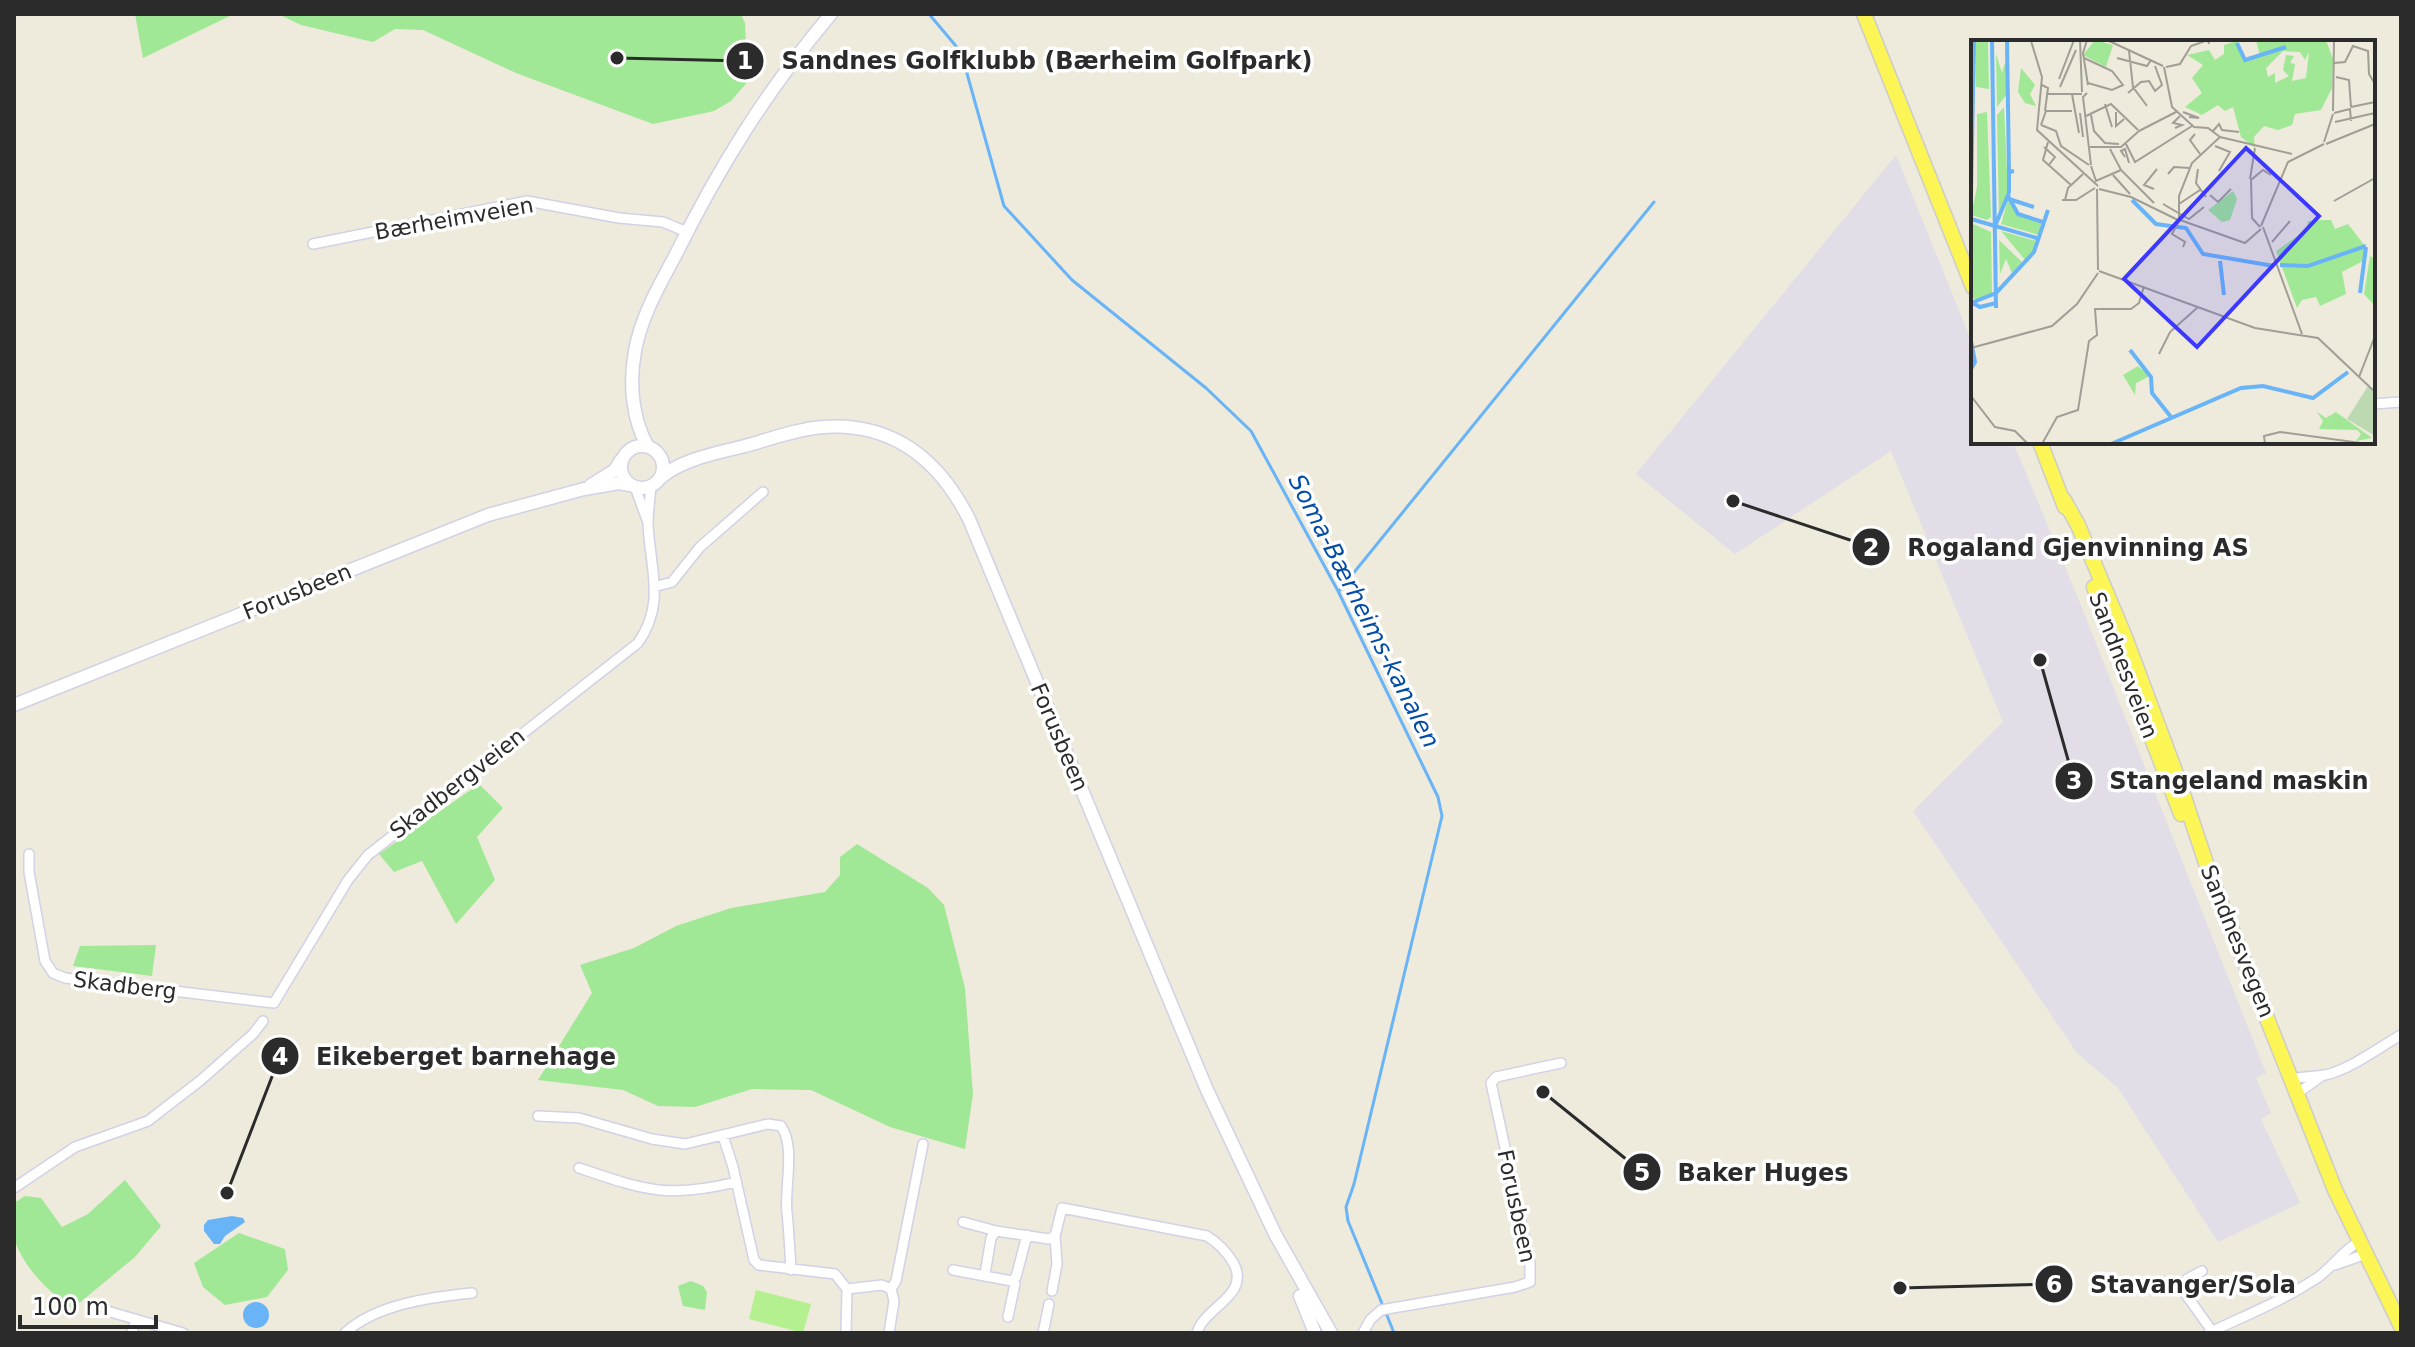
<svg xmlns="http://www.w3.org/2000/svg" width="2415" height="1347" font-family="'DejaVu Sans',sans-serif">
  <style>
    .industrial { fill: #e2dde6 }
    .green { fill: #a0e895 }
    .pitch { fill: #b4f090 }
    .water { fill: #68b4f7 }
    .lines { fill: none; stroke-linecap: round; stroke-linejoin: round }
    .stream { stroke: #68b4f7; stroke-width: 3 }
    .street-casing { stroke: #d2d1e5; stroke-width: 12 }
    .secondary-casing { stroke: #d2d1e5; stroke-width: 15 }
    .primary-casing { stroke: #ccc; stroke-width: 17 }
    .street { stroke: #fff; stroke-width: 9 }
    .secondary { stroke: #fff; stroke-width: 12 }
    .primary { stroke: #fbf655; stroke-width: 14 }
    .labels { text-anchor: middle; stroke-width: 7; stroke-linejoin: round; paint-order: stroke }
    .street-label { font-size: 22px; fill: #2b2b2b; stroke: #fff }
    .water-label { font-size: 24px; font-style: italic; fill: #044da6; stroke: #fff }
    .inset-river { fill: none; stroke: #68b4f7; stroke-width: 4 }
    .inset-road { fill: none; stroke: #a09e95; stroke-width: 2 }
    .view { fill: #3c38ff; fill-opacity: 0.15; stroke: #3c38ff; stroke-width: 4 }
    .inset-edge { fill: none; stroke: #2b2b2b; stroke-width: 4 }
    .leader { fill: none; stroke: #2b2b2b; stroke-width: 3 }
    .callout-dot { fill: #2b2b2b; stroke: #fff; stroke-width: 3 }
    .mark-label { font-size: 24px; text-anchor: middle; font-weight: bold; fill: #fff }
    .callout-label { font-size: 24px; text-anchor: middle; font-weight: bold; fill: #2b2b2b; stroke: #fff; stroke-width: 7; stroke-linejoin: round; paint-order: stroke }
  </style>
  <rect width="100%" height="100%" fill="#eeeadc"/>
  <!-- industrial -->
  <path class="industrial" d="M 1896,155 L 1973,345 L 1973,442 L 2013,442 L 2078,598 L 2266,1073 L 2256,1078 L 2271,1113 L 2261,1119 L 2300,1203 L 2218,1242 L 2118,1088 L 2077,1053 L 1913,811 L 2003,722 L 1891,451 L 1735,554 L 1636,474 Z"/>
  <!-- green -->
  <path class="green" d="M 135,14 L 234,14 L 143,58 Z
    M 278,14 L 741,14 L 745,23 L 746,44 L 756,72 L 731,101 L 714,111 L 653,124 L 516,73 L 423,30 L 395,29 L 373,42 L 301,25 Z
    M 479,784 L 503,808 L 477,837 L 495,880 L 456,924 L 422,861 L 394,872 L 379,854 Z
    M 857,844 L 928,888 L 944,905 L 965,988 L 973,1094 L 965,1149 L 890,1127 L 811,1090 L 752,1089 L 695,1107 L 658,1106 L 623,1090 L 538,1080 L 592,993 L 580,965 L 634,948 L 676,926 L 731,908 L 825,892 L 840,875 L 840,857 Z
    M 156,945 L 152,976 L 73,966 L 80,946 Z
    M 125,1180 L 161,1226 L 135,1257 L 72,1309 C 49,1291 25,1270 15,1241 C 11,1230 14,1214 14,1203 L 25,1196 L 41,1198 L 62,1227 L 88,1214 Z
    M 239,1233 L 285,1249 L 288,1270 L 267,1297 L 225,1305 L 203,1287 L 194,1263 Z
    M 691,1281 L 703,1286 L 707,1292 L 705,1310 L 683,1306 L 678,1286 Z"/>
  <!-- pitch -->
  <path class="pitch" d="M 756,1290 L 811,1304 L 803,1333 L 749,1319 Z"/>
  <!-- water -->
  <path class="water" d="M 232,1216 L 243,1218 L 245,1222 L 225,1236 L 220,1244 L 214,1244 L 204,1231 L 204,1225 L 208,1220 Z
    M243 1315a13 13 0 1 1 26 0a13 13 0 1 1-26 0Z"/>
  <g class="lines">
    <!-- stream -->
    <path class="stream" d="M 929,14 L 961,52 L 1004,206 L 1072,280 L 1206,388 L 1251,431 L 1338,591 L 1438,797 L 1442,816 L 1354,1184 L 1346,1207 L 1348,1221 L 1383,1306
      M 1339,591 L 1654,202
      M 1386,1313 L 1394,1333"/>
    <defs>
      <path id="street" d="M 313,244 L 527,201 L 619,218 L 663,222 L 687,232
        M 2373,404 L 2401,402
        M 635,487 L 647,520
        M 654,587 L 672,582 L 700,547 L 763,492
        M 29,854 L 29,872 L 45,961 L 53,973 L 65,978 L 274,1003 L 348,880 L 368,855 L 638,643 C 666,603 650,569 648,524 C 648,512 650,498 651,486
        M 2293,1079 C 2304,1076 2314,1077 2325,1075 C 2351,1069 2378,1048 2401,1035
        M 2298,1093 L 2323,1075
        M 538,1116 L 579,1118 L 652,1139 L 685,1144 L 768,1124 L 781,1126 C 796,1147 784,1189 787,1213 C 789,1232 790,1251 791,1270
        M 723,1136 L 733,1167 L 754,1260 L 759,1265 L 835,1274 L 847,1289 L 882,1285 L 891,1289
        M 579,1168 C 644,1190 667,1199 736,1182
        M 14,1188 L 75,1147 L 148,1121 L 201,1080 L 253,1034 L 263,1021
        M 963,1222 L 996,1231 L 1049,1239 L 1055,1236 L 1062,1208 L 1207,1236 C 1220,1244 1227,1252 1234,1264 C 1250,1296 1204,1307 1197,1333
        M 2335,1265 L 2366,1254
        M 953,1270 L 1012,1281
        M 2202,1271 L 2187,1279 L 2182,1289 L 2212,1331
        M 985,1274 L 991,1238 L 996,1231
        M 1052,1291 L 1057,1264 L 1055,1236
        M 107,1311 L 183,1333
        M 1008,1317 L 1015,1284 L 1012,1281 L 1016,1277 L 1027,1235
        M 132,1333 L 136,1319
        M 345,1333 C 376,1304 432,1297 472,1293
        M 846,1333 L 847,1289
        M 889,1333 L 894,1301 L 891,1289 L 896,1281 L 923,1144
        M 1043,1333 L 1049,1304
        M 1363,1333 L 1370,1320 L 1381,1310 L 1515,1287 L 1530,1282 L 1530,1263 L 1491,1083 L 1496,1077 L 1561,1063
        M 2209,1333 C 2246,1315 2282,1301 2317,1278 C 2333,1267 2343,1250 2360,1241"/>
      <path id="secondary" d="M621 467a21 21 0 1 1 42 0a21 21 0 1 1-42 0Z
        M 648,447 C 632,419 629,383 635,351 C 641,317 659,286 675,256 C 719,167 767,90 831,14
        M 659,479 C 681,459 717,453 745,446 C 770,439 797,429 823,427 C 893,422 939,460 969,519 L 1207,1090 L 1275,1234 L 1331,1333
        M 591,485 L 615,470 L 621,460
        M 14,705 L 488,515 L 584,489 L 619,483 L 630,485
        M 1300,1296 L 1315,1333"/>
      <path id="primary" d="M 1864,14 L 1973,287
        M 2040,442 L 2065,507
        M 2064,500 L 2078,525 L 2125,637 L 2178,779 L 2209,872 L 2335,1190 L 2401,1326
        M 2094,587 L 2181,814"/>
    </defs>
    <!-- street casing -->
    <use href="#street" class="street-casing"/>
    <!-- secondary casing -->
    <use href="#secondary" class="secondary-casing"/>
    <!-- primary casing -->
    <use href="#primary" class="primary-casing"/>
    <!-- street -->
    <use href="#street" class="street"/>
    <!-- secondary -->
    <use href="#secondary" class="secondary"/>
    <!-- primary -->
    <use href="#primary" class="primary"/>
  </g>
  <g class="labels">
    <!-- street labels -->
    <g class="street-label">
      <text transform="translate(454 218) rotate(-10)" y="8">Bærheimveien</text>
      <text transform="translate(297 591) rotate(-22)" y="8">Forusbeen</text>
      <text transform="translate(2124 665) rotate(69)" y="8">Sandnesveien</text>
      <text transform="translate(1060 737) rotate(67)" y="8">Forusbeen</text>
      <text transform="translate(457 783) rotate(-38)" y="8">Skadbergveien</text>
      <text transform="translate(2238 941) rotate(68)" y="8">Sandnesvegen</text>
      <text transform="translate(125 985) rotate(7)" y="8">Skadberg</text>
      <text transform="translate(1517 1206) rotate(78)" y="8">Forusbeen</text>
    </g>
    <!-- water labels -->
    <g class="water-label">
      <text transform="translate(1364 611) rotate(63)" y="8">Soma-Bærheims-kanalen</text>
    </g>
  </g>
  <!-- overview -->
  <g transform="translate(1971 40)">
    <rect width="404" height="404" fill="#eeeadc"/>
    <path d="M 12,0 L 17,2 L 18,49 L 5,47 L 4,3 ZM 124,0 L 142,5 L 135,27 L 112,15 ZM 285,0 L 355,0 L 362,19 L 361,48 L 350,70 L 324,74 L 321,85 L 307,90 L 293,86 L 283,97 L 284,108 L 270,97 L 262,67 L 254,71 L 247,65 L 231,75 L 214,67 L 231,53 L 221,38 L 232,25 L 216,15 L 238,10 L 244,20 L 253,14 L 253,5 L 266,1 L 274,22 L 289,16 ZM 312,11 L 329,12 L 334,20 L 338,12 L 335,38 L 321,41 L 324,24 L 319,23 L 323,16 L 315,15 L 312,30 L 318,36 L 304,43 L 304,33 L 297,37 L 295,28 ZM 25,14 L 31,33 L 35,19 L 36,54 L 26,67 ZM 50,28 L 64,45 L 59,54 L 65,66 L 54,63 L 47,52 ZM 33,67 L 37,154 L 28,178 L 26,75 ZM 16,72 L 20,177 L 16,180 L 0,175 L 6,147 L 6,74 ZM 262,151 L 266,159 L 259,180 L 251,182 L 237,170 ZM 37,160 L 46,174 L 70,183 L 68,195 L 30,184 ZM 351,180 L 360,180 L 364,189 L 377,184 L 394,206 L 392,221 L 371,232 L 375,254 L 349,266 L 345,257 L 331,260 L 326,268 L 305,211 L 335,190 L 337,181 ZM 0,183 L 20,192 L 21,253 L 6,260 L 0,257 ZM 30,191 L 65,201 L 62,211 L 54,220 ZM 28,200 L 51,222 L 41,233 L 35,219 L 29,234 ZM 399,216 L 404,219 L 402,264 L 393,254 ZM 167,326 L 179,336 L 165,343 L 164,355 L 152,335 ZM 346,372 L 355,378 L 365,372 L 401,398 L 385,401 L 390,394 L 386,390 L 348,389 L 352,381 Z" fill="#a0e895" fill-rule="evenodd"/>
    <path d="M 397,346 L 404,352 L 404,396 L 376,379 Z" fill="#bdd9b2"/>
    <path class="inset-river" d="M 21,0 L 25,268M 36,0 L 38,132M 266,3 L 274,20 L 315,7M 38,153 L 38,132 L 43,131M 0,155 L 3,0M 37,156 L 47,174 L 72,182M 38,159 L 63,167M 161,160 L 185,184 L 215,188 L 232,214 L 303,226M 0,179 L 69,199M 24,186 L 38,153M 249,221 L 253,255M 309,225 L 337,226 L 395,206M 389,253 L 395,207M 0,262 L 9,267 L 25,263M 0,263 L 25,253 L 63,212 L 77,170M 0,301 L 4,322 L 0,329M 159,310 L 180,337 L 181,353 L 200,377M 140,404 L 270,348 L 292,346 L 342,358 L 377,332"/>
    <path class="inset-road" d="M 109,0 L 111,52M 116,0 L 112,13 L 117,45M 136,0 L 192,26M 60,1 L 71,37 L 66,90 L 127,146M 158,11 L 162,47 L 176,66M 113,18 L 141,31 L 152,45 L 141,50 L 117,43M 146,18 L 176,26 L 180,20M 363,23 L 374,22 L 382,6 L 397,11 L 398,34 L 404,44M 193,27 L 201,67 L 223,87 L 237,88 L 249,97M 195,27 L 209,24 L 220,6 L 237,0 L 238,4M 365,37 L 378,40 L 380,67M 88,39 L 103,0M 71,45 L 77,48 L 74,71M 89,47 L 105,10M 116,53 L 112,57 L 120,125M 157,53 L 170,42 L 178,41 L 184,51 L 191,45 L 184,26M 75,54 L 111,54M 101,54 L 108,93M 134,64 L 141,87M 380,67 L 404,62M 362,71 L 363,0M 145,72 L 145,86 L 153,79M 212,72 L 228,78 L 218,77M 109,73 L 112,97M 363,73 L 379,69 L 380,81M 120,75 L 123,91 L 134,103 L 148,104M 115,76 L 140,64 L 167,90M 364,82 L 404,73M 70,85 L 85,91 L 90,106 L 118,125M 70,85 L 75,71 L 101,71M 204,88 L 211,85 L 202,83 L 209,76M 168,91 L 207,71M 242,91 L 248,84 L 251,90 L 268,92M 224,94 L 219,100 L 229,114M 249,97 L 321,114M 77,102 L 72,120 L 100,145M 353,102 L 362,74M 155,104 L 164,122 L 221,86M 355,104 L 404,84M 244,106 L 259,112 L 248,131M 73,107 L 84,117 L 77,126M 119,107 L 150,107 L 168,91M 139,109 L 150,130 L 183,163M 154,117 L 150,111 L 154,109 L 158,123M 120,126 L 125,141 L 150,130M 227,129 L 225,143 L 235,157M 197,134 L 203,127 L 219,128M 142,135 L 159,154M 279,139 L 284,108M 126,149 L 127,230M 128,149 L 160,157 L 207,180M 183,149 L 173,145 L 186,129M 239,155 L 247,162 L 260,149M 91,160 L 105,160 L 124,148M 94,160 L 97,148 L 112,134M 363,161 L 404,138M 192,164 L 218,179 L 233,167M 208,164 L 229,150M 208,179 L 208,156 L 221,123 L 249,97M 209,180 L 274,203 L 290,189M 208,181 L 201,194 L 214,202 L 212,207M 290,186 L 317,122 L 353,104M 289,187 L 281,178 L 280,140 L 292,130 L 300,135M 292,187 L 331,294M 301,202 L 319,181M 128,231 L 284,288 L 347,298 L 404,352M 0,308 L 81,286 L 106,264 L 127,233M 188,314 L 199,292 L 227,267M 388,337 L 404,296M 0,356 L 24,387 L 44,391 L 57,404M 71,404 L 86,377 L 107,370 L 118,301 L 126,295 L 124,269 L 160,269 L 168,263 L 173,246M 294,404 L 293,396 L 309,392 L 397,404"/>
    <path class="view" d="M 275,108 L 348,176 L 226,307 L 153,239 Z"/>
    <rect width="404" height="404" class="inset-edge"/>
  </g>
  <!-- callouts -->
  <path class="leader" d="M617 58L745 61M1733 501L1871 547M2040 660L2074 781M227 1193L280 1056M1543 1092L1642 1172M1900 1288L2054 1284"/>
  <g class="callout-dot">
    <circle cx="617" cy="58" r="8"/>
    <circle cx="1733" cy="501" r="8"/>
    <circle cx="2040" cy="660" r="8"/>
    <circle cx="227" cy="1193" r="8"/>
    <circle cx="1543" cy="1092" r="8"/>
    <circle cx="1900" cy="1288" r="8"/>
    <circle cx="745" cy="61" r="20"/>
    <circle cx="1871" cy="547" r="20"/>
    <circle cx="2074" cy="781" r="20"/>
    <circle cx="280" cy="1056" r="20"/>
    <circle cx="1642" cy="1172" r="20"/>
    <circle cx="2054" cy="1284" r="20"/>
  </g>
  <g class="mark-label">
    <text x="745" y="69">1</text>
    <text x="1871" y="556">2</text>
    <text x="2074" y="789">3</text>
    <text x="280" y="1065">4</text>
    <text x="1642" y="1181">5</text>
    <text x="2054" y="1293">6</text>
  </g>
  <g class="callout-label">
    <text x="1047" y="69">Sandnes Golfklubb (Bærheim Golfpark)</text>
    <text x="2078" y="556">Rogaland Gjenvinning AS</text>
    <text x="2239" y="789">Stangeland maskin</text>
    <text x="466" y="1065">Eikeberget barnehage</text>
    <text x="1763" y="1181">Baker Huges</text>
    <text x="2193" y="1293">Stavanger/Sola</text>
  </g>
  <!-- border -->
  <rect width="2415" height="1347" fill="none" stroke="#2b2b2b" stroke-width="32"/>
  <!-- scale -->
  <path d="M20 1315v12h136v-12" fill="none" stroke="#2b2b2b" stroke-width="4"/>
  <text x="32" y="1315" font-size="24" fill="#2b2b2b" stroke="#ffffff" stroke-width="6" paint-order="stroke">100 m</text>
</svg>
